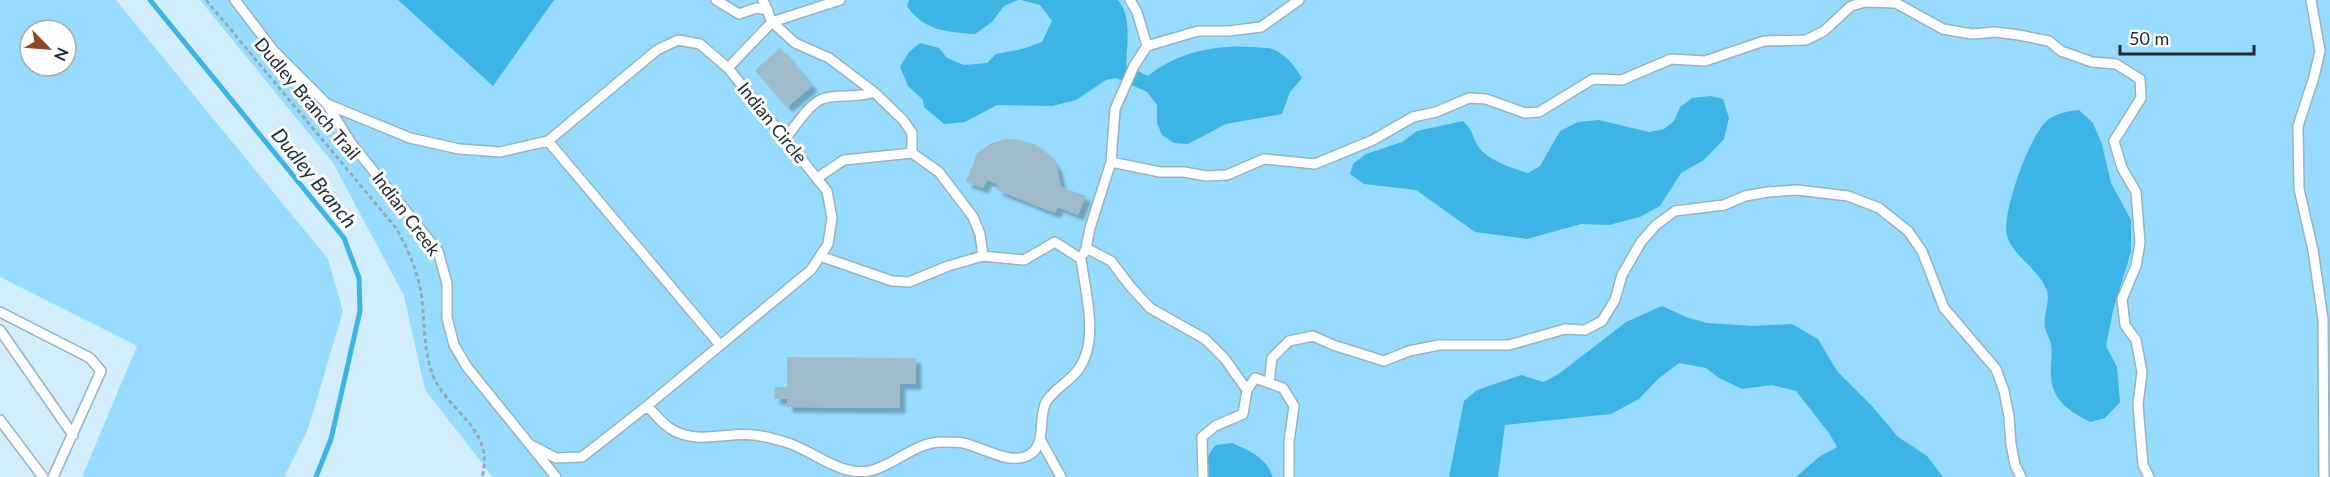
<svg xmlns="http://www.w3.org/2000/svg" width="2330" height="477" font-family="Lato,sans-serif">
  <style>
    .green { fill: #97dcff; fill-rule: evenodd }
    .water { fill: #3db4e6 }
    .lines { fill: none; stroke-linecap: round; stroke-linejoin: round }
    .stream { stroke: #3db4e6; stroke-width: 5 }
    .building { fill: #9fbac8; filter: url(#shadow) }
    .service-casing { stroke: #97b2c0; stroke-width: 12 }
    .path { stroke: #94a9b5; stroke-width: 3; stroke-dasharray: 4.5 3; stroke-linecap: butt }
    .service { stroke: #fff; stroke-width: 9 }
    .labels { text-anchor: middle; stroke-width: 6; stroke-linejoin: round; paint-order: stroke }
    .street-label { font-size: 18px; fill: #212b31; stroke: #fff }
    .water-label { font-size: 20px; font-style: italic; fill: #1c3039; stroke: #fff }
  </style>
  <defs>
    <filter id="shadow"><feDropShadow dx="5.5" dy="5.5" stdDeviation="1.5" flood-color="#0004"/></filter>
  </defs>
  <rect width="100%" height="100%" fill="#d2eefd"/>
  <!-- green -->
  <path class="green" d="M 0,0 L 116,0 L 328,259 L 343,311 L 308,429 L 284,477 L 82,477 L 137,346 L 0,277 ZM 30,30 L 66,30 L 66,66 L 30,66 Z
    M 200,0 L 2330,0 L 2330,477 L 493,477 L 425,390 L 404,296 L 333,163 Z"/>
  <!-- water -->
  <path class="water" d="M 398,0 L 554,0 L 493,86 Z
    M 909,0 L 1018,0 L 1004,6 L 992,22 L 975,34 C 947,32 924,31 907,6 Z
    M 1021,0 L 1118,0 C 1132,17 1127,44 1126,65 L 1148,76 C 1177,52 1217,44 1254,47 C 1261,48 1271,47 1277,51 C 1289,58 1295,67 1302,78 L 1290,92 L 1282,114 L 1226,124 L 1188,144 L 1174,143 L 1162,135 L 1157,123 L 1157,105 L 1147,92 L 1116,78 L 1106,80 L 1076,100 L 1052,106 L 997,105 L 965,122 L 944,124 L 924,107 L 923,100 L 908,86 L 900,67 L 909,52 L 920,43 L 939,48 L 947,58 L 964,65 L 987,63 L 996,54 L 1022,49 L 1042,42 L 1052,21 L 1040,5 Z
    M 1711,96 L 1723,99 L 1729,118 L 1724,139 L 1704,160 L 1681,173 L 1660,206 L 1640,217 L 1609,225 L 1581,224 L 1527,239 L 1475,232 L 1416,190 L 1364,184 L 1350,174 L 1353,164 L 1366,154 L 1402,142 L 1417,131 L 1463,121 C 1475,133 1471,135 1478,146 C 1488,161 1512,168 1528,173 L 1540,166 L 1560,131 L 1578,122 L 1599,120 L 1649,132 L 1664,129 L 1674,121 L 1680,107 L 1692,98 Z
    M 2079,110 L 2093,123 L 2102,144 L 2111,183 L 2131,220 L 2131,252 L 2113,311 L 2106,346 L 2117,367 L 2120,402 L 2105,418 L 2090,422 C 2071,412 2052,401 2051,376 C 2050,366 2053,355 2051,344 C 2050,339 2046,333 2045,327 C 2043,316 2050,302 2047,291 C 2039,269 2011,254 2007,236 C 2001,214 2030,132 2049,119 C 2058,113 2069,111 2079,110 Z
    M 1662,306 L 1686,317 L 1707,323 L 1753,326 L 1792,324 L 1818,339 L 1837,371 L 1872,406 L 1898,437 L 1927,456 L 1943,477 L 1796,477 L 1819,457 L 1837,447 L 1829,433 L 1796,391 L 1772,385 L 1742,389 L 1719,378 L 1706,368 L 1679,363 L 1658,379 L 1639,399 L 1611,414 L 1505,425 L 1498,477 L 1449,477 L 1464,401 L 1477,390 L 1521,375 L 1544,382 L 1560,373 L 1626,322 Z
    M 1232,443 C 1250,451 1266,457 1273,477 L 1208,477 C 1205,463 1206,456 1216,445 Z"/>
  <g class="lines">
    <!-- stream -->
    <path class="stream" d="M 150,0 L 344,238 L 359,278 L 360,311 L 331,439 L 316,477"/>
  </g>
  <!-- building -->
  <path class="building" d="M 780,48 L 812,86 L 787,107 L 755,70 Z
    M 1005,139 L 1021,140 L 1036,145 L 1048,154 L 1057,167 L 1061,187 L 1086,196 L 1078,215 L 1058,207 L 1055,213 L 997,190 L 999,185 L 987,180 L 983,188 L 966,182 L 977,153 L 990,144 Z
    M 787,357 L 916,358 L 916,384 L 900,384 L 900,408 L 787,407 L 787,399 L 774,399 L 775,387 L 787,387 Z"/>
  <g class="lines">
    <defs>
      <path id="service" d="M 235,0 L 273,50 L 327,104 L 351,143 L 438,251 L 447,284 L 447,318 L 454,345 L 467,367 L 556,477
        M 716,0 L 739,14 L 756,8 L 768,10
        M 763,0 L 772,22 L 840,0
        M 1130,0 L 1137,12 L 1147,46 L 1198,31 L 1229,31 L 1261,27 L 1299,0
        M 2311,0 L 2320,51 L 2314,77 L 2298,126 L 2299,189 L 2313,250 L 2323,319 L 2324,477
        M 728,68 L 772,22 L 795,43 L 829,58 L 874,92
        M 327,104 L 410,138 L 459,149 L 500,152 L 548,141 L 657,50 L 678,40 L 700,44 L 728,68 L 827,191 L 832,218 L 828,244 L 811,270 L 647,406 L 582,457 L 556,458 L 529,444
        M 785,139 C 795,127 807,106 822,99 C 837,93 858,99 874,92 L 903,120 L 912,133 L 912,153
        M 548,141 L 720,345
        M 1111,162 L 1115,109 L 1134,66 L 1147,46
        M 817,178 L 844,160 L 912,153 L 939,172 L 973,217 L 980,234 L 983,256
        M 1086,248 L 1090,228 L 1111,162 L 1160,172 L 1184,172 L 1206,176 L 1227,175 L 1264,159 L 1315,164 L 1373,140 L 1413,117 L 1436,112 L 1469,98 L 1486,99 L 1525,113 L 1539,112 L 1593,79 L 1622,80 L 1671,59 L 1705,61 L 1764,41 L 1806,40 L 1824,31 L 1851,6 L 1865,2 L 1896,3 L 1943,29 L 1972,34 L 1995,32 L 2019,35 L 2049,41 L 2061,51 L 2092,62 L 2116,64 L 2140,79 L 2141,98 L 2114,141 L 2122,168 L 2136,192 L 2140,243 L 2136,266 L 2122,299 L 2125,325 L 2136,340 L 2142,372 L 2138,405 L 2143,465 L 2149,477
        M 1084,253 L 1086,248 L 1111,261 L 1130,286 L 1150,308 L 1205,339 L 1225,359 L 1247,390
        M 0,312 L 90,358 L 101,371 L 53,477
        M 0,330 L 73,435
        M 1269,383 L 1272,358 L 1289,341 L 1313,336 L 1333,345 L 1384,361 L 1409,351 L 1439,345 L 1509,345 L 1565,329 L 1585,330 L 1602,321 L 1615,300 L 1622,275 L 1641,242 L 1656,225 L 1675,211 L 1724,205 L 1745,196 L 1768,192 L 1797,190 L 1848,196 L 1879,208 L 1908,231 L 1922,251 L 1944,308 L 1996,369 L 2004,391 L 2009,417 L 2011,444 L 2015,465 L 2021,477
        M 647,406 C 658,417 667,430 682,434 C 705,442 730,432 754,435 C 764,436 775,439 785,442 C 813,450 838,476 869,471 C 895,466 916,440 945,442 C 950,442 957,442 963,443 C 983,447 1013,468 1032,453 C 1046,442 1038,417 1046,402 C 1054,389 1069,382 1078,370 C 1100,341 1085,291 1081,259 L 1055,242 L 1024,260 L 983,256 L 948,266 L 909,282 L 892,281 L 820,256
        M 0,420 L 43,477
        M 1040,439 L 1061,477
        M 1203,477 L 1202,437 L 1215,426 L 1243,414 L 1247,390 L 1255,378 L 1283,388 L 1294,406 L 1289,442 L 1289,477"/>
    </defs>
    <!-- service casing -->
    <use href="#service" class="service-casing"/>
    <!-- path -->
    <path class="path" d="M 206,0 L 396,228 C 407,248 417,269 421,292 C 425,320 423,353 434,378 C 451,414 495,430 482,477"/>
    <!-- service -->
    <use href="#service" class="service"/>
  </g>
  <g class="labels">
    <!-- street labels -->
    <g class="street-label">
      <text transform="translate(307 99) rotate(50)" y="6">Dudley Branch Trail</text>
      <text transform="translate(772 123) rotate(51)" y="6">Indian Circle</text>
      <text transform="translate(406 214) rotate(53)" y="6">Indian Creek</text>
    </g>
    <!-- water labels -->
    <g class="water-label">
      <text transform="translate(314 178) rotate(51)" y="7">Dudley Branch</text>
    </g>
  </g>
  <!-- north arrow -->
  <g transform="translate(48 48) rotate(115)"><circle r="28" fill="#ffffff" stroke="#a6aaad" stroke-width="1.5"/>
  <path d="M0-4.5L10 22L0 15L-10 22Z" fill="#8e4624"/>
  <text y="-9" font-size="16" font-weight="bold" text-anchor="middle" fill="#212b31">N</text>
  </g>
  <!-- scale -->
  <path d="M2120 45v9h134v-9" fill="none" stroke="#212b31" stroke-width="3"/>
  <text x="2129" y="45" font-size="18" fill="#212b31" stroke="#ffffff" stroke-width="4.5" paint-order="stroke">50 m</text>
</svg>
